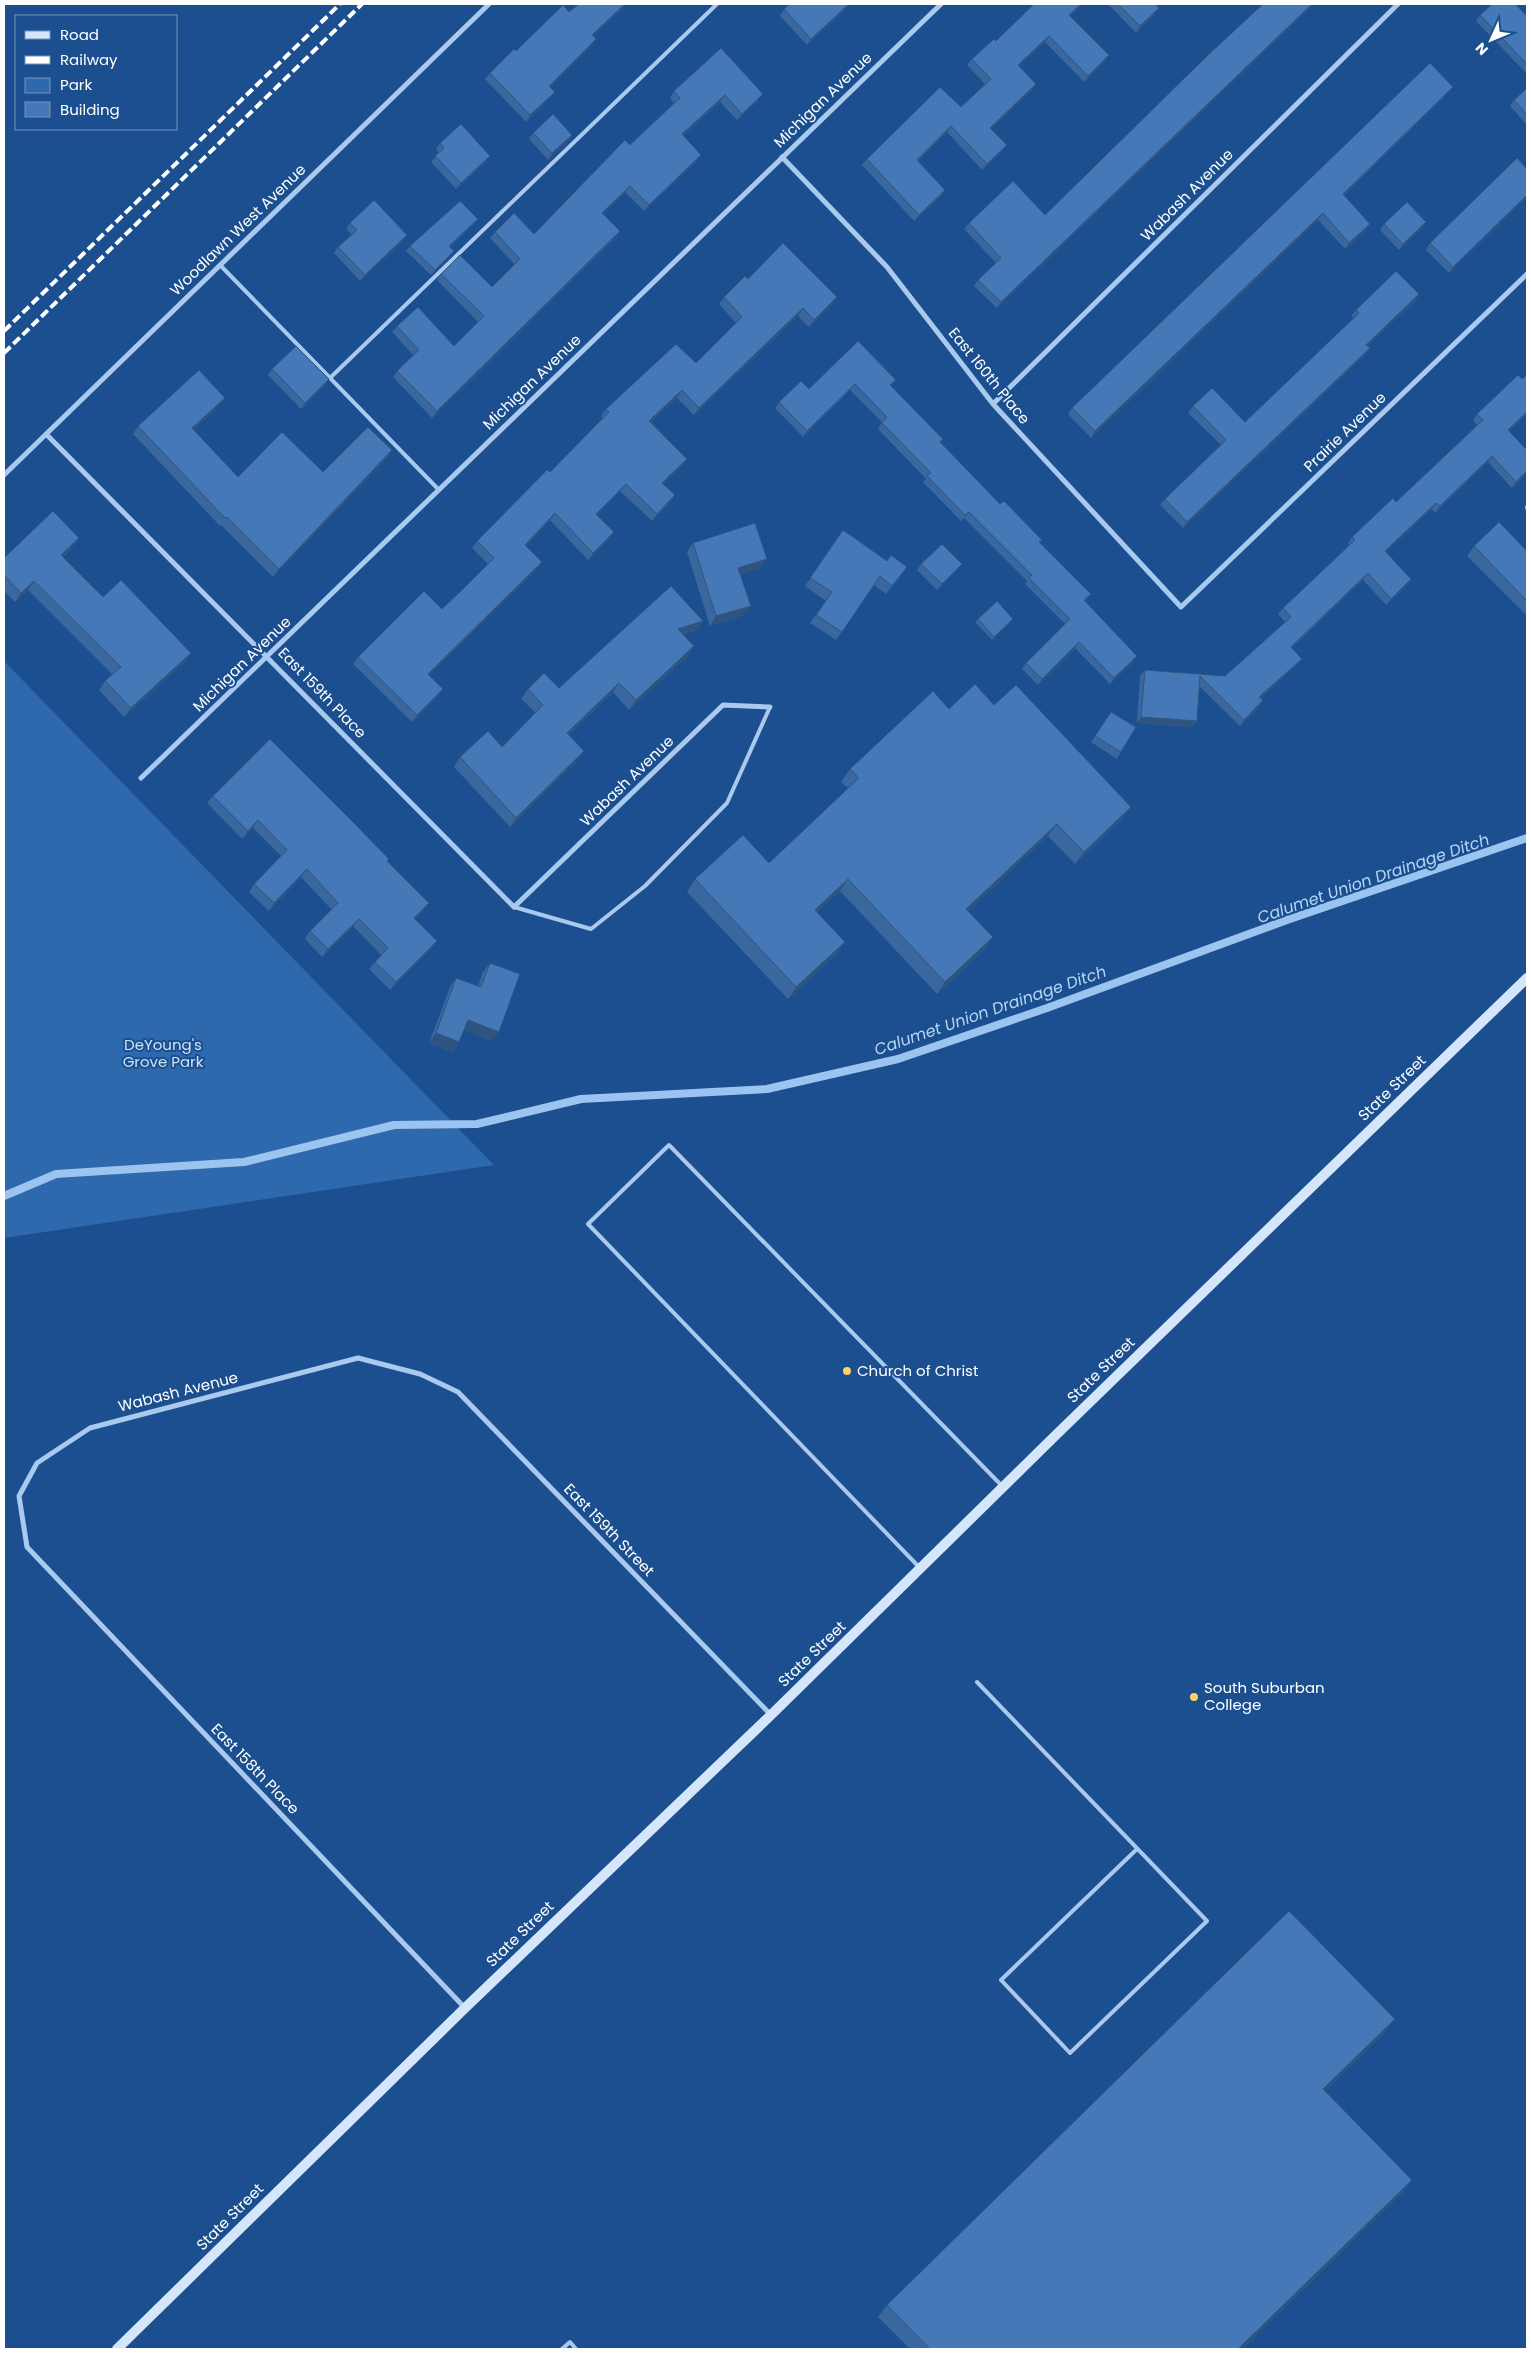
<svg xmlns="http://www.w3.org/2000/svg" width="1531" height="2353" font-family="Poppins,sans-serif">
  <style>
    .green { fill: #2e69ad }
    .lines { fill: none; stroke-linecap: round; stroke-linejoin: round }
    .stream { stroke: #9cc4f0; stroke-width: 8 }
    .lane { stroke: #a9c9ee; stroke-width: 4 }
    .street { stroke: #a9c9ee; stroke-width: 5 }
    .secondary { stroke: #d6e6fa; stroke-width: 10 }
    .rail { stroke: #fff; stroke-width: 4; stroke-dasharray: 9 4; stroke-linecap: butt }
    .wall { fill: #3a679d }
    .shaded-wall { fill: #305480 }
    .building { fill: #4478b7; stroke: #305480 }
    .poi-dot { fill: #ffd166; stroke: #1b4f8f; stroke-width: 2 }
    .labels { text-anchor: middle; stroke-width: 4; stroke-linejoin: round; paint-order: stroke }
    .street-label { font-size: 15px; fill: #fff; stroke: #1b4f8f }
    .park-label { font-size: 15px; fill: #cfe3fa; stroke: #1b4f8f }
    .poi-label { font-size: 15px; fill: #fff; stroke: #1b4f8f; text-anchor: start }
    .water-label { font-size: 16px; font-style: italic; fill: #b5d3f5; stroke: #1b4f8f }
  </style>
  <rect width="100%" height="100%" fill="#1b4f8f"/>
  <!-- green -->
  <path class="green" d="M 4,661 L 494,1165 L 4,1238 Z"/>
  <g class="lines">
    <!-- stream -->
    <path class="stream" d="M 4,1196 L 56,1174 L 244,1162 L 394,1125 L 477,1124 L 581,1099 L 767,1089 L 898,1059 L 1047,1008 L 1287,920 L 1527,838"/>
    <!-- lane -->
    <path class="lane" d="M 220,265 L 439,490
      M 330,378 L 717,4
      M 1527,507 L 1527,508
      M 514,907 L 591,929 L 645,886 L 727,803 L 770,707
      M 919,1567 L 588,1224 L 669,1145 L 1003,1487
      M 977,1682 L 1207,1921 L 1070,2053 L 1001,1980 L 1137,1849
      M 562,2349 L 570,2342 L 576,2349"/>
    <!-- street -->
    <path class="street" d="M 782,157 L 887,267 L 993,404 L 1181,607 L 1527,274
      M 993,404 L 1398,4
      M 46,434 L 514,907 L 723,705 L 770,707
      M 4,475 L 489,4
      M 141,778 L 941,4
      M 465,2008 L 27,1547 L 19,1496 L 37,1463 L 90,1428 L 358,1358 L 420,1374 L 458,1392 L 771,1715"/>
    <!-- secondary -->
    <path class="secondary" d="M 117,2349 L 465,2008 L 771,1715 L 1059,1432 L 1527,978"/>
    <!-- rail -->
    <path class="rail" d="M 4,331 L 340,4
      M 4,353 L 362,4"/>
  </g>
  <!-- wall -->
  <path class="wall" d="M 1034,4 L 1083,4 L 1070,16 L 1105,61 L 1084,82 L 1045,42 L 1019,66 L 1036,84 L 1032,90 L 991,129 L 1002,151 L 982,170 L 947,132 L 918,161 L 945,190 L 940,197 L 914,221 L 862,165 L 867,159 L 961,107 L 985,84 L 967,65 L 972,59 L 996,41 Z
    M 1108,4 L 1155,4 L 1155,14 L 1136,33 Z
    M 1263,4 L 1314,4 L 997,308 L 974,286 L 978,280 L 996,263 L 964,229 L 969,223 L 1045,215 Z
    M 784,9 L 844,11 L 807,45 L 780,16 Z
    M 1480,15 L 1527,16 L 1527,74 L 1476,21 Z
    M 593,36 L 596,39 L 592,45 L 550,87 L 550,98 L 526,122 L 485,79 L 490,73 L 516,51 Z
    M 721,48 L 758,101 L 737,120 L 720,102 L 683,136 L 701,155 L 696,162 L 644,211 L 625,192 L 603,214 L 620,231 L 616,238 L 432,418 L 393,377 L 397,371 L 413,355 L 392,332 L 397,326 L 454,346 L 478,322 L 437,280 L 441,274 L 492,287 L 515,265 L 490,238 L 495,232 L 534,234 L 674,103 L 670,98 L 674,91 Z
    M 1527,88 L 1527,125 L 1510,106 L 1514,100 Z
    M 1448,93 L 1344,195 L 1366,230 L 1345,249 L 1318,220 L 1091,438 L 1068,414 L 1072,408 Z
    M 533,133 L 572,135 L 568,141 L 548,160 L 529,139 Z
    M 440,143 L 486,162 L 456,189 L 431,162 L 439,153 L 436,149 Z
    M 1527,169 L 1527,197 L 1449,273 L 1426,250 L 1430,243 Z
    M 350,223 L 402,242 L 360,281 L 334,253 L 338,247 L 352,235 L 346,229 Z
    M 474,224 L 450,247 L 450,256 L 431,275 L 406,251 L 410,246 Z
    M 1384,224 L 1422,228 L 1399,250 L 1380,230 Z
    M 748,279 L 832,305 L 809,327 L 798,316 L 694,415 L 677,398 L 651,422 L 687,459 L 682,466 L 663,484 L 675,495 L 670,503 L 652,521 L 620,491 L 597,515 L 609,540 L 588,560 L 550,520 L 526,546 L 537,569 L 429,675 L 438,696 L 412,722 L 353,664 L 358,657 L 442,609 L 463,589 L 488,564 L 472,548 L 477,541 L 550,472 L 603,418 L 601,416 L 606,409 L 696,363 L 736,323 L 719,304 L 724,297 Z
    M 1419,294 L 1415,301 L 1367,346 L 1370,348 L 1365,355 L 1183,528 L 1160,505 L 1165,499 L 1221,445 L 1188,413 L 1193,406 L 1245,422 L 1354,318 L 1351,316 L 1356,310 Z
    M 858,341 L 891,386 L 940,443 L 1000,504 L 1040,542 L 1091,594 L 1085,601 L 1133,662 L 1110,684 L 1075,648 L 1038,685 L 1022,669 L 1026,663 L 1065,624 L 1025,584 L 1027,581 L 964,518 L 961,521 L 923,482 L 926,479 L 878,429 L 882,422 L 850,390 L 803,437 L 775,408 L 779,402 L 809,389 Z
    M 272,369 L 325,386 L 301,409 L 268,375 Z
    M 1527,375 L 1527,414 L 1509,431 L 1527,473 L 1512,488 L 1488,462 L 1435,513 L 1432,509 L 1386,552 L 1411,579 L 1407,586 L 1386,605 L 1363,580 L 1292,648 L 1297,665 L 1261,698 L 1263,700 L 1259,707 L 1240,726 L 1199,686 L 1197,721 L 1192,727 L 1137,723 L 1140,676 L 1145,670 L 1225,676 L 1285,622 L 1278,614 L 1283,608 L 1349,545 L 1348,543 L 1352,537 L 1396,502 L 1477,425 L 1473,420 L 1477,414 L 1522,379 Z
    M 219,406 L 193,430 L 238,477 L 323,472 L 392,450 L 387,458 L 273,577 L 221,525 L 220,526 L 133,434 L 138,426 Z
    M 843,530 L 887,561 L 901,576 L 886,594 L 874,585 L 836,640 L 810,623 L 826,601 L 805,586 Z
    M 79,538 L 72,547 L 63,557 L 103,597 L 185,662 L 124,717 L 99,690 L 105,681 L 112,674 L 28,590 L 15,602 L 4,591 L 4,558 Z
    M 693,543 L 760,568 L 741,574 L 744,615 L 710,626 L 687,552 Z
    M 1474,546 L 1527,551 L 1527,616 L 1467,556 Z
    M 921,564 L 962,564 L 957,570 L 937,590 L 917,570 Z
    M 978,619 L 1011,622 L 992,640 L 975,622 Z
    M 703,621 L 697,630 L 683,634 L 688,656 L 629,710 L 613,692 L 568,735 L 584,751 L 578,760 L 510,827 L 454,767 L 460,757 L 502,747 L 536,713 L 521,699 L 528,689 L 559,688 Z
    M 994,705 L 1131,807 L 1122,819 L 1075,864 L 1048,836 L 968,911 L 985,950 L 937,994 L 840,891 L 817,912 L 837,954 L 788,999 L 687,892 L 695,879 L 769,863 L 848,788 L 841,782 L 850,769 L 949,709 Z
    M 1111,712 L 1121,752 L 1117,759 L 1091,742 Z
    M 213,796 L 387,861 L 423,911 L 415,919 L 437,941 L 432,948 L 390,990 L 369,969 L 381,955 L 353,926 L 322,957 L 305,939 L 310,931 L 332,910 L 301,877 L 269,911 L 249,892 L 254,884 L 281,856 L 253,828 L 242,839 L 207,803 Z
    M 490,963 L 492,1041 L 464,1030 L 453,1052 L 429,1043 L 450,987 L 456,978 L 478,986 L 483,972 Z
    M 1386,2031 L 1325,2091 L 1412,2180 L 1403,2192 L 1242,2349 L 910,2349 L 878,2317 L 887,2305 Z"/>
  <!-- shaded-wall -->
  <path class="shaded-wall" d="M 625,4 L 628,4 L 588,41 L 592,35 Z
    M 1081,4 L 1083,4 L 1065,21 L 1069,15 Z
    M 1312,4 L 1314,4 L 997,308 L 1001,302 Z
    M 848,5 L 844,11 L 807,45 L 811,39 Z
    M 1159,8 L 1155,14 L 1136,33 L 1140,26 Z
    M 1049,36 L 1045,42 L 1014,71 L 1018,65 Z
    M 596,39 L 592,45 L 545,92 L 549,86 Z
    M 1109,55 L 1105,61 L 1084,82 L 1088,76 Z
    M 1036,84 L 1032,90 L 986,134 L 990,128 Z
    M 1453,87 L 1448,93 L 1338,200 L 1343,194 Z
    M 555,92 L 550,98 L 526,122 L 530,115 Z
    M 763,94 L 758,101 L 737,120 L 742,114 Z
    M 725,95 L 720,102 L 677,141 L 682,134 Z
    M 951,126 L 947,132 L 912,167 L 917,160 Z
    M 572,135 L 568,141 L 548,160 L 552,153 Z
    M 1007,145 L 1002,151 L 982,170 L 987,164 Z
    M 701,155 L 696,162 L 644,211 L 649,205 Z
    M 490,156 L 486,162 L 456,189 L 461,183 Z
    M 630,186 L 625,192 L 597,220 L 602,213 Z
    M 945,190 L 940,197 L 914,221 L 919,215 Z
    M 1527,195 L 1527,197 L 1449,273 L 1453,267 Z
    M 1323,213 L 1318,220 L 1091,438 L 1095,431 Z
    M 478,219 L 474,224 L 445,251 L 449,246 Z
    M 1426,222 L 1422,228 L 1399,250 L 1403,244 Z
    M 1370,224 L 1366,230 L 1345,249 L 1349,243 Z
    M 620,231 L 616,238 L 432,418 L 437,411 Z
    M 407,235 L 402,242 L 360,281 L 365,275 Z
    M 454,251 L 450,256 L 431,275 L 435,270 Z
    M 1419,294 L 1415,301 L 1362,351 L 1366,345 Z
    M 837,297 L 832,305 L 809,327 L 814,320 Z
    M 803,308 L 798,316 L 694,415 L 699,408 Z
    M 1370,348 L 1365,355 L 1183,528 L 1187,522 Z
    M 329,379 L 325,386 L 301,409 L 305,403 Z
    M 855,384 L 850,390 L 803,437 L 807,431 Z
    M 682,390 L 677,398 L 644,428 L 649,421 Z
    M 225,398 L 219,406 L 186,436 L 192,428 Z
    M 1527,412 L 1527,414 L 1504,436 L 1508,430 Z
    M 392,450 L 387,458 L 273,577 L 279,569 Z
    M 1492,456 L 1488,462 L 1435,513 L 1440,506 Z
    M 687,459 L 682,466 L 657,490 L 662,483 Z
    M 1527,471 L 1527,473 L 1512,488 L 1516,482 Z
    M 626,484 L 620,491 L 591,521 L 596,514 Z
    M 675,495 L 670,503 L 652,521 L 657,514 Z
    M 1436,503 L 1432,509 L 1381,557 L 1385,551 Z
    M 555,513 L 550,520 L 520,552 L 525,545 Z
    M 614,532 L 609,540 L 588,560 L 593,553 Z
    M 79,538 L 72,547 L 55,564 L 61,555 Z
    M 767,559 L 760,568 L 732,577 L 738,568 Z
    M 542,562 L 537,569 L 423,681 L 428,674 Z
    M 962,564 L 957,570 L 937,590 L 942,584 Z
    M 1368,573 L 1363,580 L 1286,653 L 1291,647 Z
    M 1411,579 L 1407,586 L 1386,605 L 1391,599 Z
    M 34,581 L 28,590 L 15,602 L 21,593 Z
    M 751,606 L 744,615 L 710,626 L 716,616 Z
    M 1013,619 L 1011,622 L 992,640 L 994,637 Z
    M 703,621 L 697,630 L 671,638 L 678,629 Z
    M 1079,642 L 1075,648 L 1038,685 L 1042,679 Z
    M 694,646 L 688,656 L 629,710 L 636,700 Z
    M 191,653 L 185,662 L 124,717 L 131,708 Z
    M 1137,656 L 1133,662 L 1110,684 L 1114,678 Z
    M 1302,659 L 1297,665 L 1255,703 L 1259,697 Z
    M 619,683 L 613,692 L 560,742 L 567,733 Z
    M 443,689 L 438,696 L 412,722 L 417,715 Z
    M 1263,700 L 1259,707 L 1240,726 L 1244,720 Z
    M 1141,717 L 1197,721 L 1192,727 L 1137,723 Z
    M 584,751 L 578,760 L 510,827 L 516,818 Z
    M 1131,807 L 1122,819 L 1075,864 L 1084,852 Z
    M 258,820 L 253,828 L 242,839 L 248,831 Z
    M 1057,824 L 1048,836 L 958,921 L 966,909 Z
    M 307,869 L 301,877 L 269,911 L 274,903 Z
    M 848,879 L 840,891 L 807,922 L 815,910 Z
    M 429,903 L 423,911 L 409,925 L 414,918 Z
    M 359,919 L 353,926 L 322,957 L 328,949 Z
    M 993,937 L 985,950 L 937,994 L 945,982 Z
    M 437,941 L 432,948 L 390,990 L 396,982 Z
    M 845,942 L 837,954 L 788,999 L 796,987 Z
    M 468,1020 L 499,1032 L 492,1041 L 461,1029 Z
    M 436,1033 L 459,1042 L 453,1052 L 429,1043 Z
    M 1395,2019 L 1386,2031 L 1315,2101 L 1323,2089 Z
    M 1412,2180 L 1403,2192 L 1242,2349 L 1238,2349 Z"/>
  <!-- building -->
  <path class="building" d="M 579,4 L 625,4 L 592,35 L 596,39 L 549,86 L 555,92 L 530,115 L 490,73 L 514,49 L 516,51 L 563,5 L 569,12 Z
    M 790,4 L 847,4 L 848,5 L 811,39 L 784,9 Z
    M 1034,4 L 1081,4 L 1069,15 L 1109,55 L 1088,76 L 1049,36 L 1018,65 L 1036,84 L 990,128 L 1007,145 L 987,164 L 951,126 L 917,160 L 945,190 L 919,215 L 867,159 L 940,87 L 961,107 L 991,79 L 972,59 L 994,39 L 996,41 Z
    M 1118,4 L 1155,4 L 1159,8 L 1140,26 Z
    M 1263,4 L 1312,4 L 1001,302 L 978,280 L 1001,258 L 969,223 L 1013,181 L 1045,215 L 1207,56 Z
    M 1492,4 L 1515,4 L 1527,16 L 1527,64 L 1480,15 Z
    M 721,48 L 763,94 L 742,114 L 725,95 L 682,134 L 701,155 L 649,205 L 630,186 L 602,213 L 620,231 L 437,411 L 397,371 L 419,350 L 397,326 L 418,307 L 454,346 L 484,316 L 441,274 L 460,255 L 492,287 L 520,259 L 495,232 L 514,213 L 534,234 L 625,140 L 630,145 L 680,98 L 674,91 Z
    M 1430,63 L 1453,87 L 1343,194 L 1370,224 L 1349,243 L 1323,213 L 1095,431 L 1072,408 Z
    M 1527,88 L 1527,115 L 1514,100 Z
    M 553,114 L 572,135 L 552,153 L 533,133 Z
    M 461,124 L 490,156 L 461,183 L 435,156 L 444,148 L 440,143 Z
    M 1517,158 L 1527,169 L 1527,195 L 1453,267 L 1430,243 Z
    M 374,200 L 407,235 L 365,275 L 338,247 L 357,230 L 350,223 Z
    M 460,201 L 478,219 L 449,246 L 454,251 L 435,270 L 410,246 Z
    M 1407,202 L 1426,222 L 1403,244 L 1384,224 Z
    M 783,243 L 837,297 L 814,320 L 803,308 L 699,408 L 682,390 L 649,421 L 687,459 L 662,483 L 675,495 L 657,514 L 626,484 L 596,514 L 614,532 L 593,553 L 555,513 L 525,545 L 542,562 L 428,674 L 443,689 L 417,715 L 358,657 L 424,591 L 442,609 L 463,589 L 494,558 L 477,541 L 547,470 L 550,472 L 609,412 L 606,409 L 676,344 L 696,363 L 742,317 L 724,297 L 745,276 L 748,279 Z
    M 1396,271 L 1419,294 L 1366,345 L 1370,348 L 1187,522 L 1165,499 L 1226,440 L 1193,406 L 1212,388 L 1245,422 L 1359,313 L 1356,310 Z
    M 858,341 L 896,380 L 890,385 L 943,439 L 940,442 L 1000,504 L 1004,501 L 1042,540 L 1039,542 L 1091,594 L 1084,600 L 1137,656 L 1114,678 L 1079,642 L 1042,679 L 1026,663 L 1070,619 L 1029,578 L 1032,575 L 969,512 L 965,515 L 927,476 L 931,473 L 882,423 L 887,417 L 855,384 L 807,431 L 779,402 L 801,381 L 809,389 Z
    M 296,346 L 329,379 L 305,403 L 272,369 Z
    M 199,370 L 225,398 L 192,428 L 238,477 L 282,432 L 323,472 L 368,427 L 392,450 L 279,569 L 227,517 L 225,518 L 138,426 Z
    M 1518,375 L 1522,379 L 1527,375 L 1527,412 L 1508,430 L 1527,450 L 1527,471 L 1516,482 L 1492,456 L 1440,506 L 1436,503 L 1385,551 L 1411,579 L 1391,599 L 1368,573 L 1291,647 L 1302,659 L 1259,697 L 1263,700 L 1244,720 L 1200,676 L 1197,721 L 1141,717 L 1145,670 L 1225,676 L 1291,617 L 1283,608 L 1355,540 L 1352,537 L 1393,498 L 1396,502 L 1483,420 L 1477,414 Z
    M 53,511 L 79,538 L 61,555 L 103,597 L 121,580 L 191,653 L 131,708 L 105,681 L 121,667 L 34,581 L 21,593 L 4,575 L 4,558 Z
    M 1499,522 L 1527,551 L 1527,601 L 1474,546 Z
    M 755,523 L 767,559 L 738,568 L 751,606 L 716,616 L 693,543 Z
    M 843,530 L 887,561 L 891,555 L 907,567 L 892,586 L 880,576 L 842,632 L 816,615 L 832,592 L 810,578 Z
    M 942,544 L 962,564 L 942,584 L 921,564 Z
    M 671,586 L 703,621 L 678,629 L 694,646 L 636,700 L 619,683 L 567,733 L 584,751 L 516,818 L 460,757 L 488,731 L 502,747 L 543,705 L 528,689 L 544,673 L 559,688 Z
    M 997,601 L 1013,619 L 994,637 L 978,619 Z
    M 975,684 L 994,705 L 1016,685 L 1131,807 L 1084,852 L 1057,824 L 966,909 L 993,937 L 945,982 L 848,879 L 815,910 L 845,942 L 796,987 L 695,879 L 743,835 L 769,863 L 859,778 L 850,769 L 933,691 L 949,709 Z
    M 1111,712 L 1136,727 L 1121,752 L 1095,736 Z
    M 270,739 L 352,821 L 389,859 L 387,861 L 429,903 L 414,918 L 437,941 L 396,982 L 375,962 L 388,948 L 359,919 L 328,949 L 310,931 L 338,903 L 307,869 L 274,903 L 254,884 L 287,850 L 258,820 L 248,831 L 213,796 Z
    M 490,963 L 520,974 L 499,1032 L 468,1020 L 459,1042 L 436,1033 L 456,978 L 481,987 Z
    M 1289,1911 L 1395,2019 L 1323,2089 L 1412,2180 L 1238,2349 L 930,2349 L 887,2305 Z"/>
  <!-- markers -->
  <g class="poi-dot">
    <circle cx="847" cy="1371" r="5"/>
    <circle cx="1194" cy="1697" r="5"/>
  </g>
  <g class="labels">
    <!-- street labels -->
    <g class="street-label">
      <text transform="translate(823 100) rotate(-44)" y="5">Michigan Avenue</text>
      <text transform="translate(1187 195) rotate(-45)" y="5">Wabash Avenue</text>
      <text transform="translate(238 230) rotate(-44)" y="5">Woodlawn West Avenue</text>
      <text transform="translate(989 376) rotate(51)" y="5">East 160th Place</text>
      <text transform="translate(532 382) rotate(-44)" y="5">Michigan Avenue</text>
      <text transform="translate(1345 432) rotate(-44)" y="5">Prairie Avenue</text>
      <text transform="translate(242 664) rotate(-44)" y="5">Michigan Avenue</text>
      <text transform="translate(322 693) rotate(46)" y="5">East 159th Place</text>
      <text transform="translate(627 781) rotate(-44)" y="5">Wabash Avenue</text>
      <text transform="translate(1392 1088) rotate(-44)" y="5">State Street</text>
      <text transform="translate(1101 1370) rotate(-44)" y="5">State Street</text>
      <text transform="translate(178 1392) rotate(-14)" y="5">Wabash Avenue</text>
      <text transform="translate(609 1530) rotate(46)" y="5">East 159th Street</text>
      <text transform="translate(812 1654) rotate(-44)" y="5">State Street</text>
      <text transform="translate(255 1769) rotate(46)" y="5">East 158th Place</text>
      <text transform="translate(520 1934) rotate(-44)" y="5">State Street</text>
      <text transform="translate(230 2217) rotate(-45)" y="5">State Street</text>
    </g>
    <!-- park labels -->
    <g class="park-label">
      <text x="163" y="1050">DeYoung's<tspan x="163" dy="17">Grove Park</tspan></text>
    </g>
    <!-- poi labels -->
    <g class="poi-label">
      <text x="857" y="1376">Church of Christ</text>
      <text x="1204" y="1693">South Suburban<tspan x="1204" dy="17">College</tspan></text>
    </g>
    <!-- water labels -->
    <g class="water-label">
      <text transform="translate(1373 878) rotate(-19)" y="6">Calumet Union Drainage Ditch</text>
      <text transform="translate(990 1010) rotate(-19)" y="6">Calumet Union Drainage Ditch</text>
    </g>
  </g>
  <!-- border -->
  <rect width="1531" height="2353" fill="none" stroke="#ffffff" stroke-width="10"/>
  <!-- legend -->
  <rect x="15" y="15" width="162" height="115" fill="#1b4f8f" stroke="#7695bc"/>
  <rect x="25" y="31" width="25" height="8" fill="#d6e6fa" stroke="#7695bc"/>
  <text x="60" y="40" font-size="15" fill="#ffffff">Road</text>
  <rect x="25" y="56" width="25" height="8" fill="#ffffff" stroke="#7695bc"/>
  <text x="60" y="65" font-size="15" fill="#ffffff">Railway</text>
  <rect x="25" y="78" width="25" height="15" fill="#2e69ad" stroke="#7695bc"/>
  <text x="60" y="90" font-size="15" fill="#ffffff">Park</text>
  <rect x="25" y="102" width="25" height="15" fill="#4478b7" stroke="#7695bc"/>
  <text x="60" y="115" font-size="15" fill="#ffffff">Building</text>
  <!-- north arrow -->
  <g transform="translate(1491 40) rotate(226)" stroke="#1b4f8f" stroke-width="4" paint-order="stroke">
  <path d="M0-4L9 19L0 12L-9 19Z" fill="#ffffff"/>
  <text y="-8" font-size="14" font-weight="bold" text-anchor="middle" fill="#ffffff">N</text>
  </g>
</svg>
